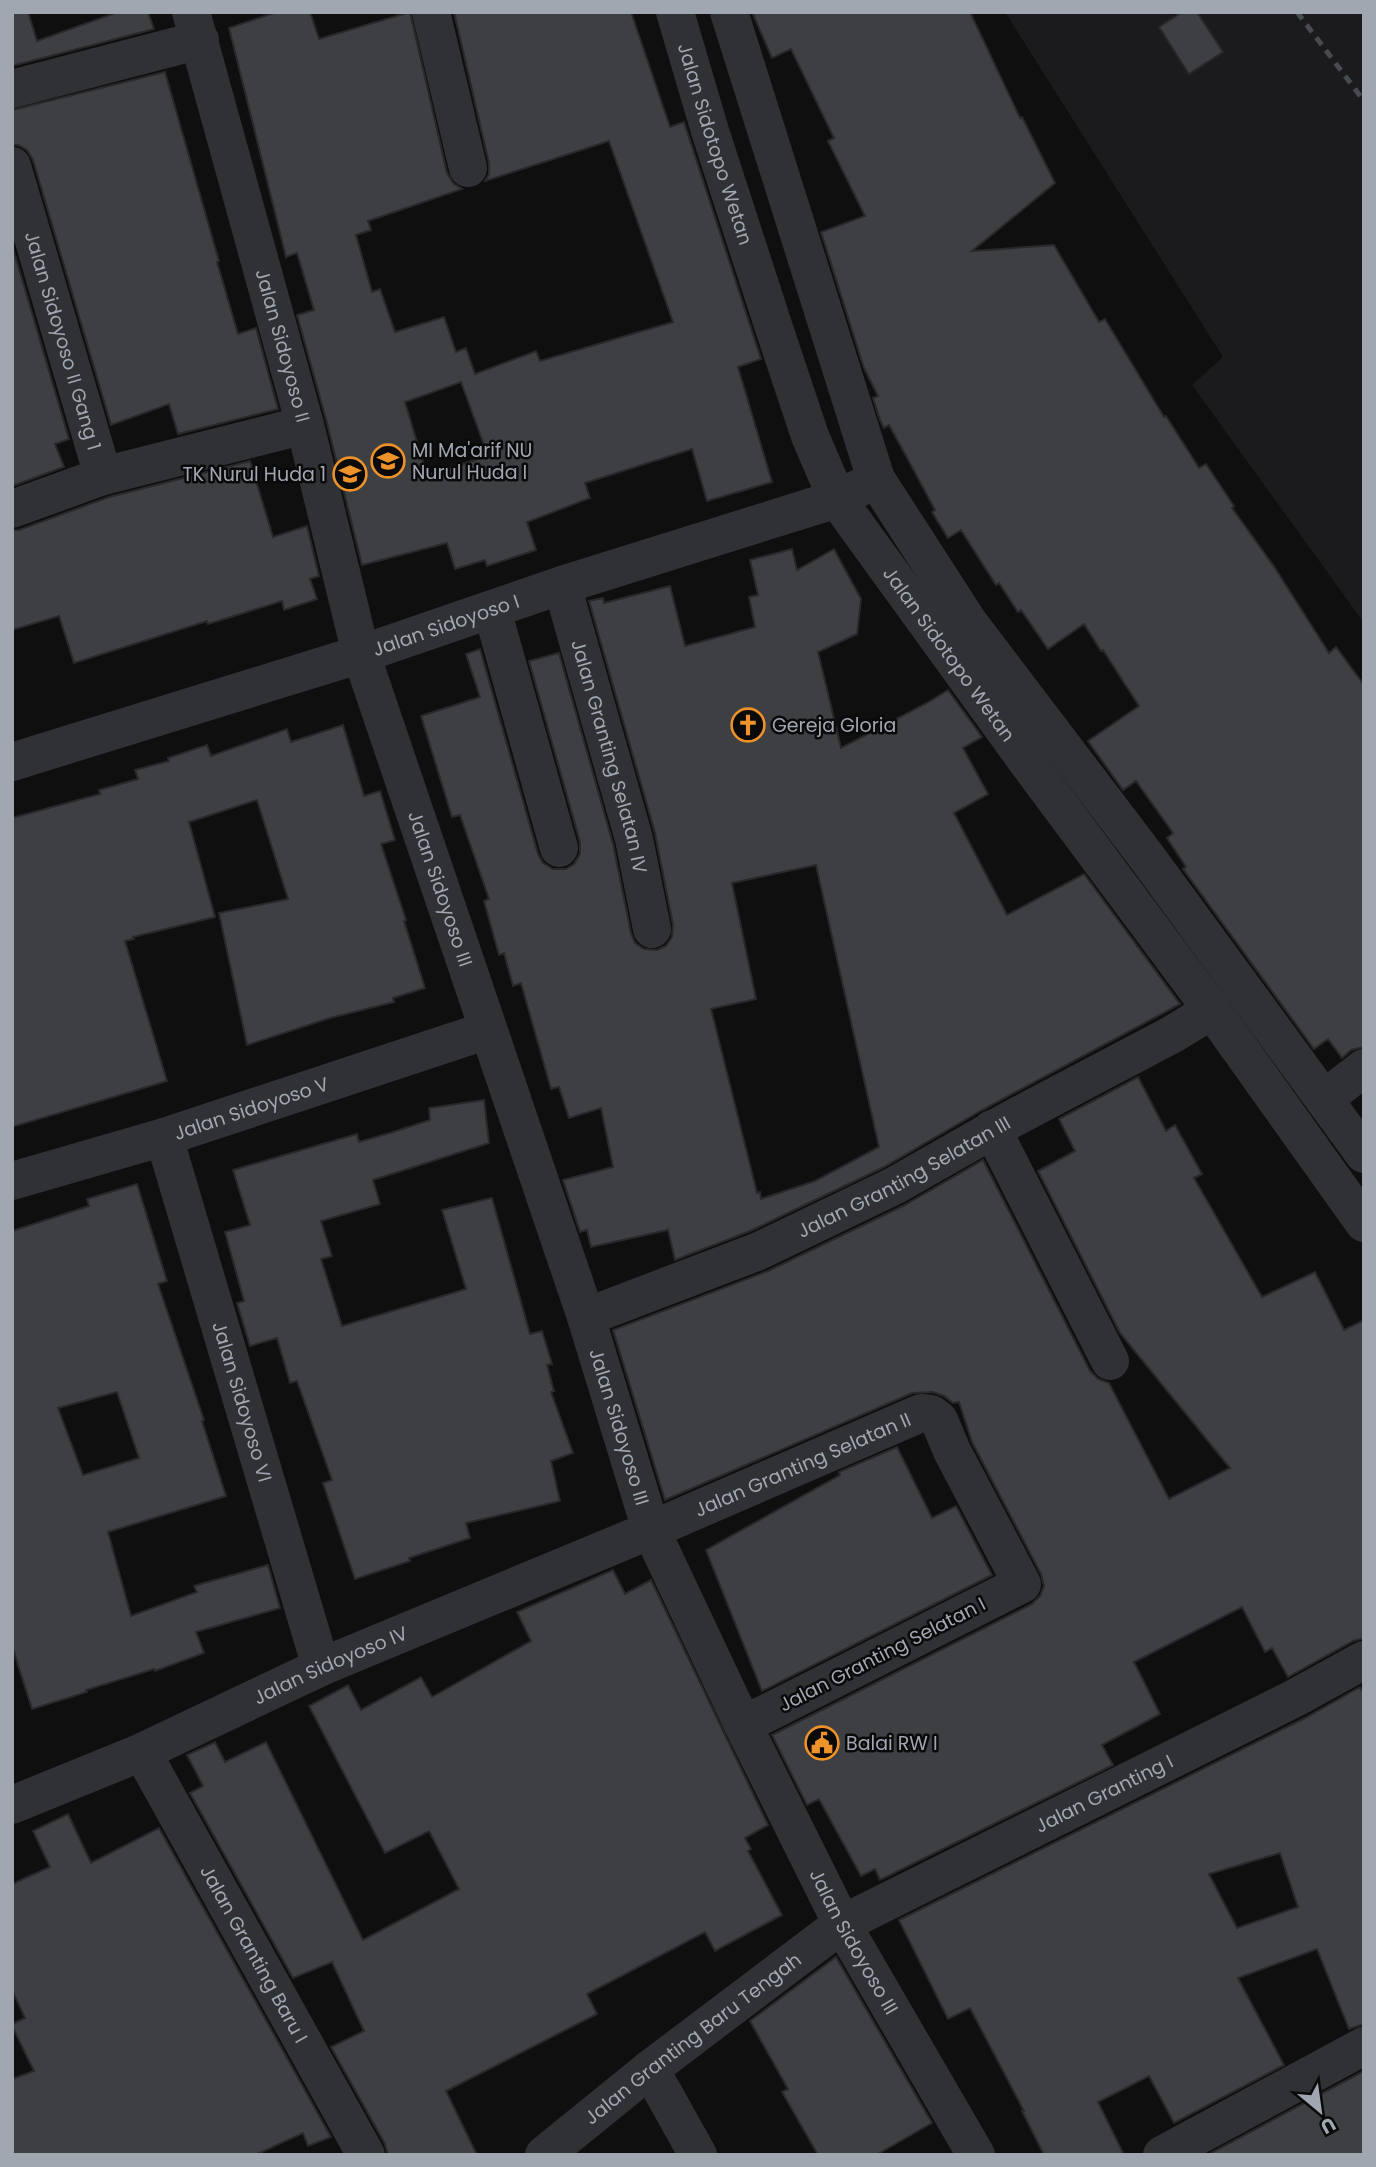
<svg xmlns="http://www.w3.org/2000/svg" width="1376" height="2167" font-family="Poppins,sans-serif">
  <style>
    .built { fill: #1b1b1d }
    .building { fill: #3e3f43; stroke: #29292c; stroke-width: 2; fill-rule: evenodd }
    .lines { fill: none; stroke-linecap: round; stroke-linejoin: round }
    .minor { stroke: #303135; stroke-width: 38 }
    .rail { stroke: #474a4e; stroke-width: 5; stroke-dasharray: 9 7; stroke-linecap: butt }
    .labels { text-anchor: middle; stroke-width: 5; stroke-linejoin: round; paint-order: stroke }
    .street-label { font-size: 19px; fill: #a0a7b1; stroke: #0a0a0b }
    .poi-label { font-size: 19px; fill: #a0a7b1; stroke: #0a0a0b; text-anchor: start }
  </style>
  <rect width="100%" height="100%" fill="#0f0f10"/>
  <!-- built -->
  <path class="built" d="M 1005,12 L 1364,12 L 1364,623 L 1192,385 L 1223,357 Z"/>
  <!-- building -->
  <path class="building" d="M 12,12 L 28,12 L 37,41 L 118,12 L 148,12 L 154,29 L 12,66 Z
    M 277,12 L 310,12 L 319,39 L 410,12 L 447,173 L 453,183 L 462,189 L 368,221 L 371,230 L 356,235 L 372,292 L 380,289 L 395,332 L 444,317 L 456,352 L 466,348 L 475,374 L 536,351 L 540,361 L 673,322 L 609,141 L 485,181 L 489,174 L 489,163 L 454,12 L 631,12 L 670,127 L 684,122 L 761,359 L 738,367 L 772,482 L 707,501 L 692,449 L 585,483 L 590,498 L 527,522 L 536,550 L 487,566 L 485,560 L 455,569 L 447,543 L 362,565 L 326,419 L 297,315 L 314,310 L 297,253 L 286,257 L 229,28 ZM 461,382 L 488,456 L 427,475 L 405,402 Z
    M 752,12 L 970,12 L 1020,118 L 1022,117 L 1055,183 L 972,251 L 1054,245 L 1099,322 L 1105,319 L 1164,417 L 1166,416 L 1199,468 L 1206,464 L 1234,506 L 1232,508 L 1275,568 L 1329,653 L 1336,647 L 1364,685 L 1364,1047 L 1351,1050 L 1342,1058 L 1328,1039 L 1314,1049 L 1183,869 L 1186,867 L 1167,838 L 1173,833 L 1136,781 L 1123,790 L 1088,741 L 1139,706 L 1103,650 L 1101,651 L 1084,624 L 1048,649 L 1021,610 L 1018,612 L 999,583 L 996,585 L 961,530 L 948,538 L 932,512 L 935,510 L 905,454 L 889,425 L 884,428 L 880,420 L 873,398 L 878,396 L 864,368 L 821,232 L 865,216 L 828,141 L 834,138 L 791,49 L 772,58 Z
    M 1182,12 L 1197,12 L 1223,52 L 1189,74 L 1159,27 Z
    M 165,72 L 219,261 L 217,262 L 238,334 L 256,328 L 278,409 L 178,434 L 169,404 L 111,425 L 33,160 L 27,150 L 18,145 L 12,145 L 12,110 Z
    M 12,245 L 69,439 L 55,444 L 64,467 L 12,486 Z
    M 250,461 L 273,537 L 307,526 L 319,576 L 310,579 L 317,599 L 284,610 L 282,601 L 208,624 L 207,621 L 74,663 L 59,616 L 12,630 L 12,530 L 19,530 L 109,497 Z
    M 792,549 L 797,570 L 834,549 L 861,599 L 857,634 L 818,652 L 841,748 L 927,703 L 948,690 L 982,737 L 963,748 L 988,794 L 954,813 L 1007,915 L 1084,874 L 1180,1004 L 982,1110 L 884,1167 L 750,1231 L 675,1260 L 668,1230 L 591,1247 L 587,1230 L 580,1232 L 563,1180 L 613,1167 L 601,1108 L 569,1118 L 559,1087 L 551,1089 L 521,983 L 513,986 L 504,953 L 499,955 L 484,901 L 489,899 L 460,815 L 452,817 L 421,716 L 480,697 L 466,654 L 480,649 L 538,854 L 543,863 L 553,869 L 566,869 L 574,864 L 580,854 L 580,842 L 529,661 L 559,653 L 613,844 L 631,933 L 635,943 L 644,949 L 657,950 L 666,946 L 672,937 L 673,925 L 655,833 L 589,601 L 603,598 L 604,603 L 670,586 L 685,646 L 755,627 L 749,597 L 758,595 L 750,560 ZM 816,865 L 879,1147 L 815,1181 L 761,1199 L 760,1192 L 757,1193 L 711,1009 L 756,999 L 732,883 Z
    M 343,725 L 364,796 L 380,791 L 395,840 L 381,844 L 406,920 L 404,921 L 425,988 L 393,998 L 394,1002 L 330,1018 L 247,1045 L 219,913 L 288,899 L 257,800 L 189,822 L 215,917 L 133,937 L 134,939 L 125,941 L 167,1081 L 12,1127 L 12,818 L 100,794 L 99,790 L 138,779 L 135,770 L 169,761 L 168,758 L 207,745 L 211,756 L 287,729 L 291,742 Z
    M 1138,1077 L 1166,1131 L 1175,1125 L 1202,1174 L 1194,1178 L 1262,1297 L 1315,1272 L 1344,1330 L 1364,1320 L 1364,1638 L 1353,1641 L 1288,1677 L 1272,1648 L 1265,1652 L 1242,1607 L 1134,1662 L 1160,1714 L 1102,1745 L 1113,1765 L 880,1880 L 875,1869 L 861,1876 L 819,1799 L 807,1805 L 772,1735 L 1032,1604 L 1040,1596 L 1044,1586 L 1041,1574 L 972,1442 L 959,1402 L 953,1403 L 944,1396 L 933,1392 L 912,1393 L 665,1500 L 613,1330 L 768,1271 L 903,1206 L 983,1160 L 1090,1371 L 1098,1379 L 1109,1383 L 1169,1499 L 1230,1468 L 1120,1333 L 1038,1171 L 1075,1151 L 1059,1119 Z
    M 484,1100 L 489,1143 L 373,1180 L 380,1204 L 321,1221 L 332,1256 L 321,1259 L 342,1326 L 466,1289 L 442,1210 L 492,1198 L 530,1334 L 542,1331 L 552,1364 L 547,1365 L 554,1391 L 551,1392 L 573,1453 L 551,1461 L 560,1501 L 466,1523 L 470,1538 L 409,1558 L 410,1561 L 355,1579 L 323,1483 L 332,1480 L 297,1381 L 290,1383 L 277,1338 L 250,1346 L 237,1303 L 244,1301 L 225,1232 L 250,1225 L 233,1170 L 357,1134 L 359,1142 L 390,1133 L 430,1120 L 429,1108 Z
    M 137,1184 L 167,1281 L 158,1284 L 204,1420 L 202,1421 L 226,1496 L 108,1532 L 131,1616 L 197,1592 L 194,1586 L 268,1565 L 280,1608 L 196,1632 L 204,1653 L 155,1671 L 154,1669 L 86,1690 L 87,1692 L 32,1709 L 12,1646 L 12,1231 L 89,1206 L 87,1199 ZM 117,1392 L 139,1458 L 83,1475 L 58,1408 Z
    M 897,1447 L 932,1518 L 956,1506 L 992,1575 L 762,1691 L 706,1550 L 840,1475 L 839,1472 Z
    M 613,1570 L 625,1594 L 651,1580 L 768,1825 L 745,1838 L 751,1849 L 748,1851 L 782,1915 L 715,1951 L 705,1932 L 587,1994 L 597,2014 L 446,2091 L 477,2155 L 388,2155 L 385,2144 L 331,2047 L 364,2031 L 332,1962 L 293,1978 L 190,1793 L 203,1786 L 187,1755 L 215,1742 L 225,1762 L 266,1742 L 363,1940 L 459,1889 L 429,1831 L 385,1853 L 309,1706 L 348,1685 L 361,1710 L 421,1677 L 432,1697 L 531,1641 L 517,1612 Z
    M 1360,1687 L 1364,1694 L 1364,2024 L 1349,2029 L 1317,1949 L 1238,1978 L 1284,2065 L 1174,2123 L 1149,2076 L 1098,2102 L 1124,2155 L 1044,2155 L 1022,2111 L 1024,2111 L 970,2008 L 948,2019 L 899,1920 L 1305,1718 ZM 1280,1853 L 1298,1907 L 1237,1928 L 1209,1874 Z
    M 68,1814 L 91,1863 L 159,1828 L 331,2137 L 308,2146 L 303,2133 L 255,2155 L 12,2155 L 12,2079 L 34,2071 L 12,2026 L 12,2024 L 25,2018 L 12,1990 L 12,1884 L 50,1867 L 33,1831 Z
    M 836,1957 L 932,2123 L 876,2155 L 818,2155 L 782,2092 L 788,2089 L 750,2021 Z
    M 1364,2071 L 1364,2155 L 1209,2155 L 1209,2154 Z"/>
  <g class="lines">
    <!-- minor -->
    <g class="minor">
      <path id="s1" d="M 191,12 L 305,425 L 361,654 L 586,1317 L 651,1530 L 742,1723 L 842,1924 L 976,2155"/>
      <path d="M 431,12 L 468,168"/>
      <path id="s2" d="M 675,12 L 710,131 L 775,331 L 810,436 L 837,499 L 1026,760 L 1212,1010 L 1364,1223"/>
      <path d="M 729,12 L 876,479 L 969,623 L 1146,856 L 1364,1154"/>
      <path d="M 12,89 L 200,40"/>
      <path id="s3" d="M 12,166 L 103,476"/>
      <path d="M 12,509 L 103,476 L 305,425"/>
      <path id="s4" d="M 562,585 L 634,839 L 652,929"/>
      <path d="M 492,610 L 559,848"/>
      <path id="s5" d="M 12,762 L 361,654 L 562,585 L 837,499 L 859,488"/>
      <path d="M 1324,1099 L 1364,1068"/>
      <path d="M 992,1129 L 1110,1361"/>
      <path id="s6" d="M 164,1137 L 321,1667"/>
      <path id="s7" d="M 12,1181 L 164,1137 L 488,1030"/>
      <path id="s8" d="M 586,1317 L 759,1251 L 894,1186 L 1010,1120 L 1173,1034 L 1212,1010"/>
      <path id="s9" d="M 142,1752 L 366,2155"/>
      <path id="s10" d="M 12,1805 L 142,1752 L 321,1667 L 651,1530 L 921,1413 L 931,1414 L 939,1420 L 952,1451 L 1022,1584 L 763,1715 L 742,1723"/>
      <path d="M 650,2069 L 698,2155"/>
      <path id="s11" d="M 544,2155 L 650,2069 L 842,1924 L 1295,1698 L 1364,1660"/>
      <path d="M 1162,2155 L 1364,2046"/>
    </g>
    <!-- rail -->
    <path class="rail" d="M 1297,12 L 1364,101"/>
  </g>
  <!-- icons -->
  <defs>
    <symbol id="school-ring" viewBox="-11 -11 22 22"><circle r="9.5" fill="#0a0a0b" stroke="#ee9329" stroke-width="1.5"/><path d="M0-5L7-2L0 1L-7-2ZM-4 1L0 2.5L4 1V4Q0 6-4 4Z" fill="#ee9329"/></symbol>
    <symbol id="church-ring" viewBox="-11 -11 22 22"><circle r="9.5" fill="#0a0a0b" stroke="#ee9329" stroke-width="1.5"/><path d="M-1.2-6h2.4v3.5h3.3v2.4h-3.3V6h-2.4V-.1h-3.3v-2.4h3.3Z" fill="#ee9329"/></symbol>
    <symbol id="civic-ring" viewBox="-11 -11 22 22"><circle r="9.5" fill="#0a0a0b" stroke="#ee9329" stroke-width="1.5"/><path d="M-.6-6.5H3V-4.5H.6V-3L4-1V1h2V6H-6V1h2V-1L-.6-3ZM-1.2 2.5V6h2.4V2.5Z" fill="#ee9329"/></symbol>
  </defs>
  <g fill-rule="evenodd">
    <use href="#school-ring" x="369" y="442" width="38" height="38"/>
    <use href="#school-ring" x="331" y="455" width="38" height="38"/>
    <use href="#church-ring" x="729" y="706" width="38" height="38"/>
    <use href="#civic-ring" x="803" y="1724" width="38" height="38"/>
  </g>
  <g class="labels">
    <!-- street labels -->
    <g class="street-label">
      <text dy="7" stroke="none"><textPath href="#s2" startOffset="138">Jalan Sidotopo Wetan</textPath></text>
      <text dy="7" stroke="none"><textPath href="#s3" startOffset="182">Jalan Sidoyoso II Gang 1</textPath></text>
      <text dy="7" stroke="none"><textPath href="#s1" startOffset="346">Jalan Sidoyoso II</textPath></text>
      <text dy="7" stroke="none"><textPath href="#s5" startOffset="455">Jalan Sidoyoso I</textPath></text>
      <text dy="7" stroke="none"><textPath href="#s2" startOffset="705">Jalan Sidotopo Wetan</textPath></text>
      <text dy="7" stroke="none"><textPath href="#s4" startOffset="178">Jalan Granting Selatan IV</textPath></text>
      <text dy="7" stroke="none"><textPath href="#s1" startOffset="912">Jalan Sidoyoso III</textPath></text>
      <text dy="7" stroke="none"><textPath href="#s7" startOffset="250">Jalan Sidoyoso V</textPath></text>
      <text dy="7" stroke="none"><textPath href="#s8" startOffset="348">Jalan Granting Selatan III</textPath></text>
      <text dy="7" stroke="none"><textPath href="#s6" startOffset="276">Jalan Sidoyoso VI</textPath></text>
      <text dy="7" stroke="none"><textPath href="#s1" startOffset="1479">Jalan Sidoyoso III</textPath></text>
      <text dy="7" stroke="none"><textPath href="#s10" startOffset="861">Jalan Granting Selatan II</textPath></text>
      <text transform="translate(882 1654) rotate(-27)" y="7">Jalan Granting Selatan I</text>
      <text dy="7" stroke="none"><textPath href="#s10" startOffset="348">Jalan Sidoyoso IV</textPath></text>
      <text dy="7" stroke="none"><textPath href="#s11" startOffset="670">Jalan Granting I</textPath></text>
      <text dy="7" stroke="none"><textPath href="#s1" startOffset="2046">Jalan Sidoyoso III</textPath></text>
      <text dy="7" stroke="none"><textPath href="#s9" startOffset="231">Jalan Granting Baru I</textPath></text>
      <text dy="7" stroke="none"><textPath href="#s11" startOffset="189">Jalan Granting Baru Tengah</textPath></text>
    </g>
    <!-- poi labels -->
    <g class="poi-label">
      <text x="412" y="457">MI Ma'arif NU<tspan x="412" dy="22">Nurul Huda I</tspan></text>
      <text x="326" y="481" text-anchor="end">TK Nurul Huda 1</text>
      <text x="772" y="732">Gereja Gloria</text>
      <text x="846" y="1750">Balai RW I</text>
    </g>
  </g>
  <!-- border -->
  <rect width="1376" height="2167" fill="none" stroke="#a0a7b1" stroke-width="28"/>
  <!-- north arrow -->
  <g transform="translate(1320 2111) rotate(151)" stroke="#0a0a0b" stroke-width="5" paint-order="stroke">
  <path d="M0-5L12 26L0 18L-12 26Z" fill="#a0a7b1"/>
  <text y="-10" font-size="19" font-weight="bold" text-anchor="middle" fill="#a0a7b1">U</text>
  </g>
</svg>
